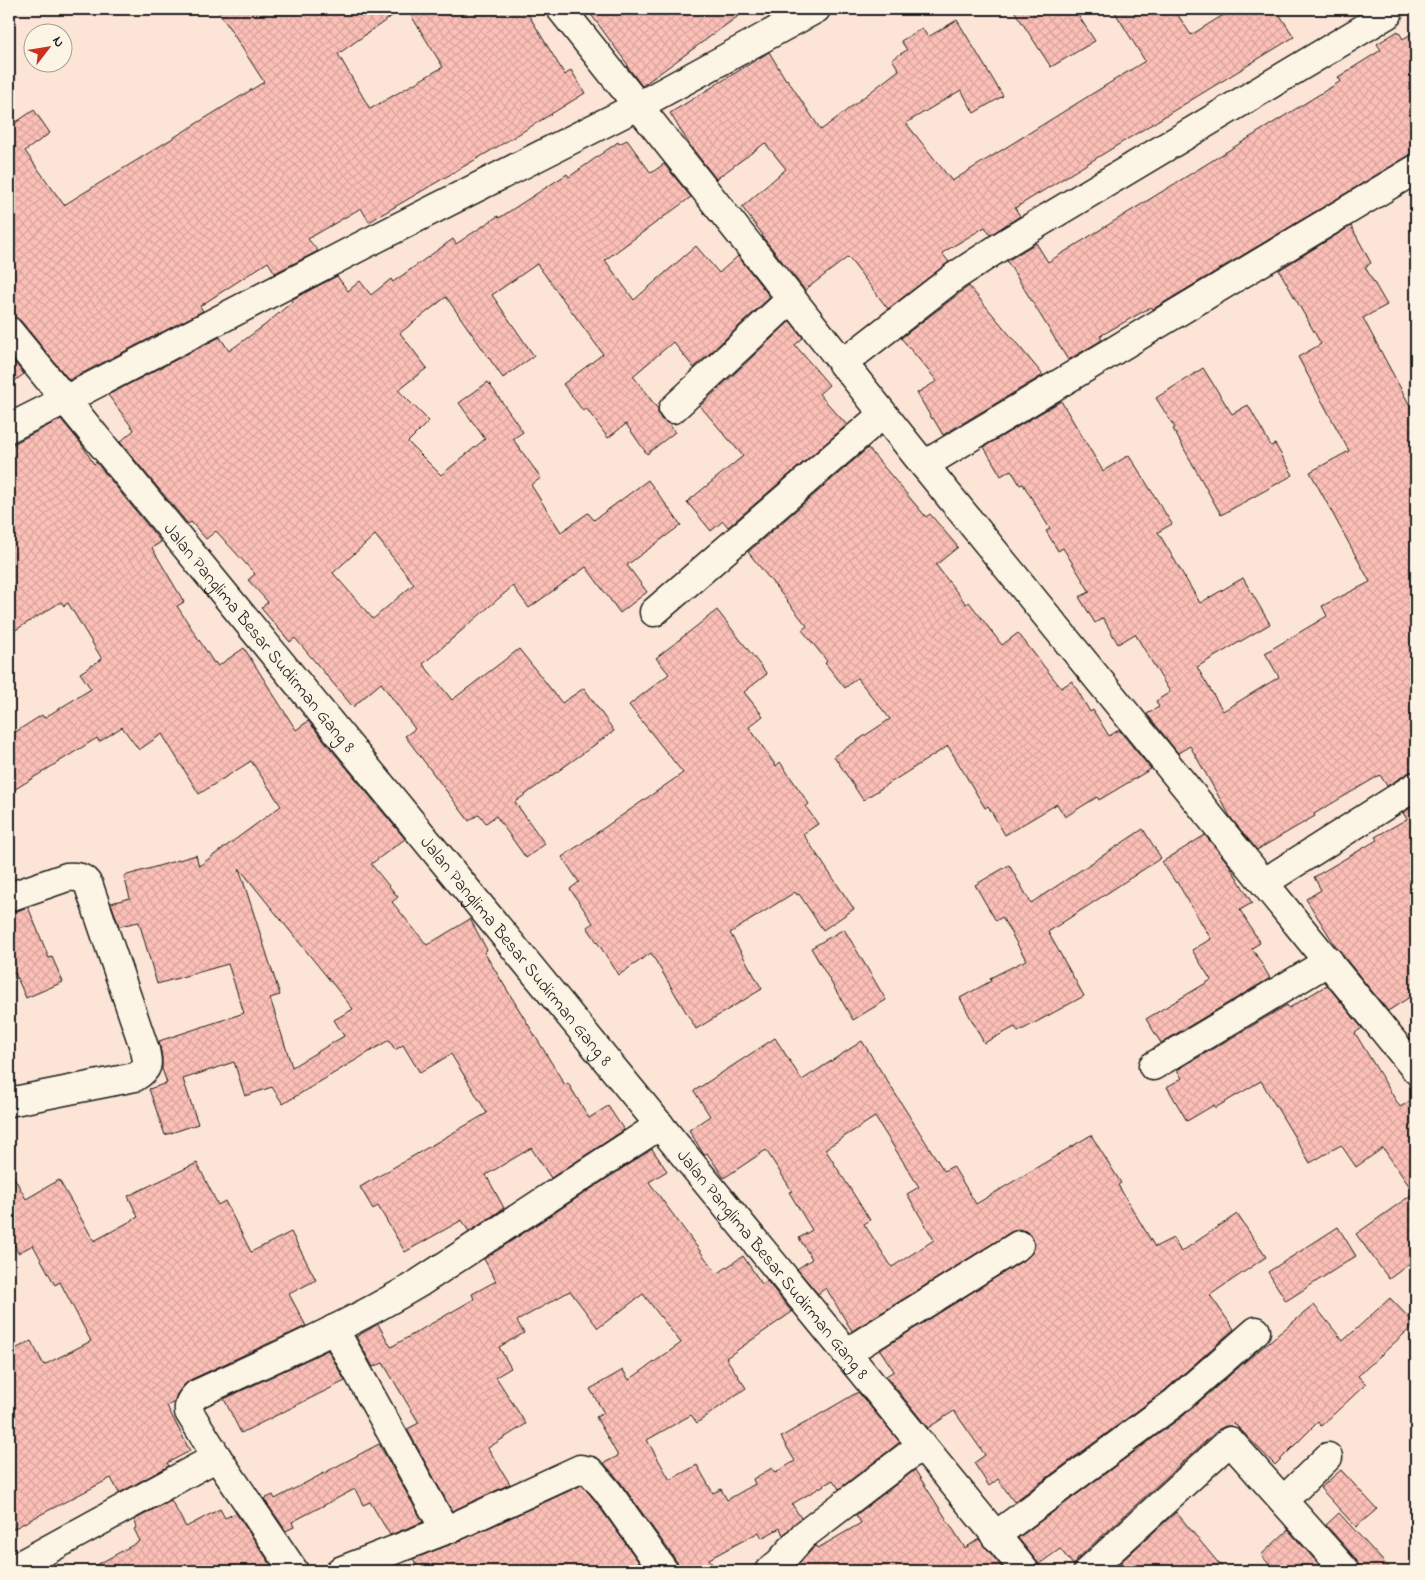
<svg xmlns="http://www.w3.org/2000/svg" width="1425" height="1580" font-family="'Indie Flower',sans-serif">
  <style>
    .building { fill: url(#building-cross-hatch); stroke: #1c1c1c; fill-rule: evenodd }
    .lines { fill: none; stroke-linecap: round; stroke-linejoin: round }
    .minor-casing { stroke: #1c1c1c; stroke-width: 31 }
    .minor { stroke: #fcf5e5; stroke-width: 28 }
    .labels { text-anchor: middle; stroke-width: 4.5; stroke-linejoin: round; paint-order: stroke }
    .street-label { font-size: 18px; fill: #1c1c1c; stroke: #fcf5e5 }
  </style>
  <defs>
    <pattern id="building-cross-hatch" width="8" height="8" patternUnits="userSpaceOnUse" patternTransform="scale(1.25)"><rect width="8" height="8" fill="#fcc0b7"/><path d="M0 0l8 8M0 8l8-8" fill="none" stroke="#d7a49d"/></pattern>
  </defs>
  <rect width="100%" height="100%" fill="#fce5d7"/>
  <filter id="ink" filterUnits="userSpaceOnUse"><feTurbulence type="fractalNoise" baseFrequency=".02" numOctaves="2"/><feDisplacementMap in="SourceGraphic" scale="10" xChannelSelector="R" yChannelSelector="G"/><feConvolveMatrix kernelMatrix="1 2 1 2 8 2 1 2 1" color-interpolation-filters="sRGB"/></filter>
  <g filter="url(#ink)">
    <!-- building -->
    <path class="building" d="M 217,9 L 402,9 L 338,54 L 370,109 L 443,67 L 407,9 L 525,9 L 565,75 L 571,70 L 585,93 L 514,137 L 369,222 L 361,208 L 308,239 L 318,251 L 275,273 L 268,262 L 200,306 L 203,311 L 69,380 L 21,321 L 15,317 L 9,316 L 9,127 L 34,110 L 50,133 L 25,151 L 64,205 L 264,82 Z
      M 587,9 L 748,9 L 642,86 L 627,66 L 628,65 Z
      M 1013,9 L 1074,9 L 1095,41 L 1051,67 Z
      M 1113,9 L 1174,9 L 1191,35 L 1233,9 L 1276,9 L 1294,37 L 1015,208 L 1020,216 L 990,235 L 985,227 L 942,253 L 949,262 L 888,309 L 848,257 L 805,290 L 762,236 L 763,235 L 742,207 L 786,169 L 765,143 L 716,179 L 689,144 L 670,113 L 769,52 L 786,80 L 787,79 L 821,130 L 899,70 L 892,59 L 907,50 L 901,41 L 922,28 L 928,37 L 957,20 L 1003,96 L 974,113 L 961,90 L 906,123 L 952,181 L 1145,61 Z
      M 1398,31 L 1403,39 L 1416,31 L 1416,153 L 1408,156 L 1153,309 L 1151,307 L 1100,336 L 1102,340 L 1068,360 L 1007,261 L 1036,243 L 1048,262 L 1341,81 L 1338,77 L 1381,50 L 1377,44 Z
      M 627,140 L 651,173 L 664,164 L 691,197 L 605,260 L 634,300 L 696,246 L 719,273 L 738,256 L 770,297 L 694,368 L 673,342 L 633,376 L 658,409 L 658,413 L 661,419 L 669,424 L 675,432 L 647,454 L 626,424 L 608,438 L 586,408 L 583,411 L 563,384 L 603,354 L 537,264 L 492,295 L 534,356 L 503,378 L 446,297 L 400,333 L 427,368 L 398,390 L 429,421 L 408,442 L 441,475 L 485,439 L 459,403 L 488,382 L 523,432 L 513,439 L 541,478 L 531,485 L 561,532 L 588,513 L 594,520 L 648,480 L 681,525 L 627,565 L 647,592 L 620,613 L 586,567 L 529,608 L 513,586 L 423,664 L 452,700 L 519,649 L 562,703 L 584,688 L 614,731 L 515,802 L 545,844 L 526,858 L 496,816 L 486,823 L 479,814 L 469,821 L 405,736 L 415,729 L 381,683 L 353,707 L 295,638 L 290,642 L 261,608 L 268,602 L 248,580 L 255,574 L 216,531 L 206,539 L 191,522 L 188,524 L 120,442 L 134,430 L 108,395 L 220,337 L 229,351 L 265,325 L 292,302 L 291,300 L 337,276 L 348,291 L 360,281 L 371,295 L 391,279 L 393,282 L 453,239 L 456,244 L 498,216 L 499,218 L 567,174 L 569,177 L 618,142 L 619,144 ZM 375,535 L 414,584 L 373,619 L 333,573 Z
      M 1351,226 L 1371,263 L 1365,267 L 1387,305 L 1363,318 L 1416,417 L 1416,771 L 1408,773 L 1387,786 L 1380,775 L 1314,814 L 1315,816 L 1257,850 L 1231,818 L 1190,746 L 1178,753 L 1147,714 L 1159,707 L 1156,701 L 1170,692 L 1135,634 L 1118,644 L 1103,618 L 1095,623 L 1079,597 L 1090,592 L 1063,548 L 1058,551 L 1046,531 L 1050,529 L 1023,484 L 1020,485 L 1011,470 L 1001,476 L 984,447 L 1061,401 L 1103,471 L 1129,455 L 1172,524 L 1158,532 L 1200,603 L 1243,578 L 1270,624 L 1197,667 L 1223,711 L 1279,677 L 1265,653 L 1327,616 L 1322,606 L 1370,582 L 1310,472 L 1349,451 L 1298,357 L 1321,344 L 1279,270 Z
      M 969,286 L 1043,375 L 943,435 L 933,418 L 932,419 L 917,393 L 937,381 L 901,338 Z
      M 790,321 L 803,338 L 795,345 L 829,385 L 819,394 L 847,425 L 728,527 L 723,521 L 711,531 L 687,502 L 743,456 L 700,406 Z
      M 9,355 L 24,374 L 9,385 Z
      M 1203,368 L 1232,414 L 1248,405 L 1271,446 L 1275,444 L 1293,475 L 1221,515 L 1173,429 L 1175,428 L 1156,398 Z
      M 61,419 L 82,445 L 94,464 L 96,462 L 161,542 L 152,548 L 184,602 L 177,606 L 214,663 L 215,662 L 218,666 L 244,648 L 296,730 L 308,721 L 405,839 L 371,864 L 398,897 L 392,902 L 427,945 L 470,919 L 487,950 L 484,952 L 565,1085 L 568,1083 L 589,1118 L 608,1106 L 624,1130 L 551,1178 L 531,1148 L 486,1175 L 504,1208 L 469,1232 L 462,1220 L 405,1252 L 378,1206 L 373,1209 L 360,1187 L 487,1113 L 451,1054 L 420,1073 L 403,1045 L 395,1050 L 389,1040 L 283,1104 L 272,1087 L 245,1096 L 234,1062 L 183,1079 L 198,1124 L 165,1135 L 149,1089 L 167,1083 L 162,1069 L 162,1057 L 159,1041 L 244,1013 L 228,964 L 157,984 L 139,922 L 119,926 L 111,903 L 130,898 L 124,876 L 196,855 L 199,866 L 281,806 L 251,761 L 199,794 L 162,734 L 139,750 L 122,727 L 99,742 L 97,738 L 9,793 L 9,736 L 42,715 L 44,718 L 91,689 L 80,673 L 102,659 L 68,603 L 64,606 L 61,602 L 9,634 L 9,446 ZM 239,868 L 353,1009 L 334,1020 L 344,1036 L 292,1067 L 270,998 L 280,995 Z
      M 868,448 L 926,517 L 930,514 L 958,547 L 936,565 L 966,604 L 969,602 L 1002,645 L 1018,633 L 1061,688 L 1072,681 L 1090,712 L 1093,710 L 1109,736 L 1119,730 L 1151,769 L 1099,800 L 1097,797 L 1065,817 L 1057,804 L 1005,835 L 988,806 L 985,808 L 948,746 L 863,800 L 834,756 L 890,719 L 857,678 L 845,688 L 825,663 L 827,661 L 802,630 L 807,626 L 748,552 Z
      M 717,610 L 767,674 L 744,692 L 763,716 L 749,727 L 776,766 L 780,762 L 809,804 L 806,807 L 818,824 L 803,834 L 854,909 L 823,930 L 799,894 L 797,895 L 795,892 L 730,933 L 762,989 L 696,1029 L 651,953 L 619,975 L 587,927 L 593,923 L 570,889 L 579,882 L 562,857 L 683,773 L 629,705 L 669,674 L 656,658 Z
      M 1416,804 L 1416,993 L 1388,1011 L 1337,948 L 1306,899 L 1321,890 L 1314,877 L 1377,840 L 1375,837 L 1407,819 L 1403,813 Z
      M 1143,829 L 1161,858 L 1048,932 L 1084,996 L 1018,1032 L 1015,1027 L 984,1043 L 960,998 L 991,981 L 990,978 L 1026,960 L 1002,917 L 996,921 L 975,885 L 1009,865 L 1031,903 Z
      M 1205,835 L 1230,866 L 1252,903 L 1240,910 L 1260,943 L 1252,948 L 1270,978 L 1161,1043 L 1146,1019 L 1211,980 L 1192,950 L 1211,939 L 1177,882 L 1176,883 L 1162,862 Z
      M 28,907 L 49,958 L 52,957 L 63,982 L 26,998 L 15,973 L 9,976 L 9,914 Z
      M 844,929 L 886,1000 L 853,1020 L 811,948 Z
      M 1327,985 L 1362,1028 L 1355,1033 L 1400,1107 L 1416,1097 L 1416,1259 L 1389,1279 L 1356,1234 L 1414,1193 L 1383,1148 L 1356,1167 L 1341,1145 L 1310,1163 L 1261,1081 L 1215,1108 L 1214,1105 L 1187,1121 L 1167,1087 L 1182,1078 L 1177,1070 L 1287,1005 L 1289,1008 Z
      M 775,1038 L 802,1080 L 862,1041 L 944,1171 L 953,1166 L 976,1204 L 1091,1135 L 1121,1183 L 1118,1185 L 1155,1247 L 1173,1238 L 1181,1252 L 1237,1214 L 1266,1257 L 1210,1295 L 1234,1329 L 1164,1391 L 1014,1502 L 998,1479 L 989,1486 L 974,1463 L 985,1455 L 954,1411 L 928,1428 L 886,1376 L 894,1371 L 880,1350 L 1027,1258 L 1033,1252 L 1035,1244 L 1032,1237 L 1026,1231 L 1018,1229 L 1011,1232 L 852,1331 L 826,1288 L 818,1294 L 797,1269 L 812,1259 L 799,1238 L 812,1230 L 789,1192 L 792,1191 L 766,1150 L 724,1178 L 707,1153 L 704,1155 L 689,1130 L 710,1116 L 694,1091 ZM 875,1117 L 919,1187 L 907,1194 L 934,1240 L 892,1267 L 864,1224 L 870,1220 L 825,1149 Z
      M 652,1149 L 667,1171 L 649,1182 L 717,1274 L 743,1256 L 762,1284 L 767,1281 L 792,1312 L 726,1358 L 746,1388 L 697,1423 L 691,1415 L 647,1440 L 670,1480 L 697,1465 L 713,1493 L 721,1489 L 727,1500 L 755,1484 L 753,1479 L 772,1468 L 775,1473 L 795,1461 L 781,1437 L 858,1392 L 900,1442 L 839,1489 L 833,1480 L 792,1504 L 801,1518 L 783,1535 L 780,1528 L 762,1538 L 759,1532 L 709,1559 L 716,1571 L 679,1571 L 677,1562 L 621,1483 L 604,1463 L 618,1456 L 596,1417 L 604,1413 L 590,1389 L 623,1370 L 629,1380 L 681,1343 L 643,1294 L 598,1328 L 570,1291 L 517,1321 L 524,1333 L 499,1347 L 511,1368 L 496,1377 L 526,1424 L 488,1448 L 510,1484 L 452,1511 L 407,1429 L 419,1423 L 383,1363 L 373,1367 L 356,1337 L 378,1324 L 391,1347 L 474,1299 L 472,1294 L 496,1281 L 484,1259 Z
      M 197,1163 L 218,1205 L 225,1201 L 251,1252 L 291,1232 L 316,1280 L 289,1294 L 306,1326 L 190,1380 L 184,1385 L 177,1394 L 174,1402 L 167,1406 L 190,1451 L 167,1463 L 169,1466 L 119,1493 L 111,1478 L 9,1531 L 9,1352 L 31,1341 L 44,1365 L 91,1341 L 60,1282 L 55,1285 L 33,1245 L 18,1253 L 9,1235 L 9,1168 L 26,1199 L 59,1180 L 94,1241 L 138,1217 L 128,1196 Z
      M 1338,1227 L 1356,1256 L 1286,1301 L 1268,1272 Z
      M 1390,1298 L 1415,1324 L 1358,1376 L 1366,1384 L 1321,1426 L 1318,1422 L 1275,1465 L 1234,1423 L 1231,1426 L 1226,1426 L 1219,1429 L 1077,1559 L 1074,1566 L 1060,1549 L 1039,1564 L 1018,1538 L 1183,1416 L 1253,1355 L 1314,1305 L 1343,1341 Z
      M 328,1350 L 345,1381 L 241,1433 L 224,1399 Z
      M 379,1444 L 423,1522 L 390,1535 L 370,1502 L 363,1505 L 355,1489 L 292,1522 L 294,1527 L 286,1531 L 264,1499 L 273,1495 L 275,1499 Z
      M 915,1470 L 965,1548 L 979,1539 L 1005,1571 L 793,1571 L 816,1545 L 818,1548 L 861,1523 L 856,1515 Z
      M 1341,1470 L 1377,1509 L 1356,1527 L 1320,1488 Z
      M 582,1485 L 596,1502 L 645,1571 L 420,1571 L 413,1559 L 462,1540 Z
      M 171,1500 L 186,1527 L 220,1509 L 225,1518 L 236,1513 L 275,1571 L 86,1571 L 140,1541 L 134,1529 L 137,1527 L 134,1520 Z
      M 1176,1512 L 1225,1571 L 1111,1571 Z
      M 1339,1513 L 1392,1571 L 1360,1571 L 1356,1559 L 1326,1525 Z
      M 1288,1530 L 1325,1571 L 1275,1571 L 1261,1555 Z"/>
    <g class="lines">
      <defs>
        <g id="minor">
          <path d="M 561,9 L 924,465 L 1416,1070"/>
          <path id="s1" d="M 9,331 L 1025,1571"/>
          <path d="M 842,364 L 954,277 L 1009,241 L 1388,14"/>
          <path d="M 673,409 L 791,299"/>
          <path d="M 9,428 L 65,400 L 363,245 L 638,106 L 816,9"/>
          <path d="M 924,465 L 1416,169"/>
          <path d="M 654,612 L 883,414"/>
          <path d="M 1265,882 L 1416,786"/>
          <path d="M 9,897 L 67,877 C 77,876 84,877 89,886 L 145,1050 C 148,1065 149,1069 135,1077 L 9,1102"/>
          <path d="M 1153,1066 L 1329,961"/>
          <path d="M 334,1329 L 445,1530"/>
          <path d="M 846,1353 L 1019,1245"/>
          <path d="M 217,1457 L 294,1571"/>
          <path d="M 1284,1500 L 1328,1457"/>
          <path d="M 995,1536 L 1174,1403 L 1256,1331"/>
          <path d="M 9,1571 L 217,1457 L 189,1412 C 188,1403 191,1400 197,1394 C 272,1359 348,1326 419,1283 L 660,1125"/>
          <path d="M 340,1571 L 456,1526 L 580,1469 L 590,1471 L 608,1492 L 664,1571"/>
          <path d="M 769,1571 L 779,1563 L 804,1535 L 922,1445"/>
          <path d="M 1088,1571 L 1230,1441 L 1343,1568 L 1345,1571"/>
        </g>
      </defs>
      <!-- minor casing -->
      <use href="#minor" class="minor-casing"/>
      <!-- minor -->
      <use href="#minor" class="minor"/>
    </g>
  </g>
  <g class="labels">
    <!-- street labels -->
    <g class="street-label">
      <text dy="6" stroke="none"><textPath href="#s1" startOffset="396">Jalan Panglima Besar Sudirman Gang 8</textPath></text>
      <text dy="6" stroke="none"><textPath href="#s1" startOffset="801">Jalan Panglima Besar Sudirman Gang 8</textPath></text>
      <text dy="6" stroke="none"><textPath href="#s1" startOffset="1206">Jalan Panglima Besar Sudirman Gang 8</textPath></text>
    </g>
  </g>
  <!-- margin -->
  <rect width="1425" height="1580" fill="none" stroke="#fcf5e5" stroke-width="30"/>
  <rect x="15" y="15" width="1395" height="1550" fill="none" stroke="#1c1c1c" stroke-width="2" filter="url(#ink)"/>
  <!-- north arrow -->
  <g transform="translate(48 48) rotate(59)"><circle r="24" fill="#fcf5e5" stroke="#a29e95"/>
  <path d="M0-4L9 19L0 12L-9 19Z" fill="#c8321e"/>
  <text y="-8" font-size="14" font-weight="bold" text-anchor="middle" fill="#1c1c1c">N</text>
  </g>
</svg>
